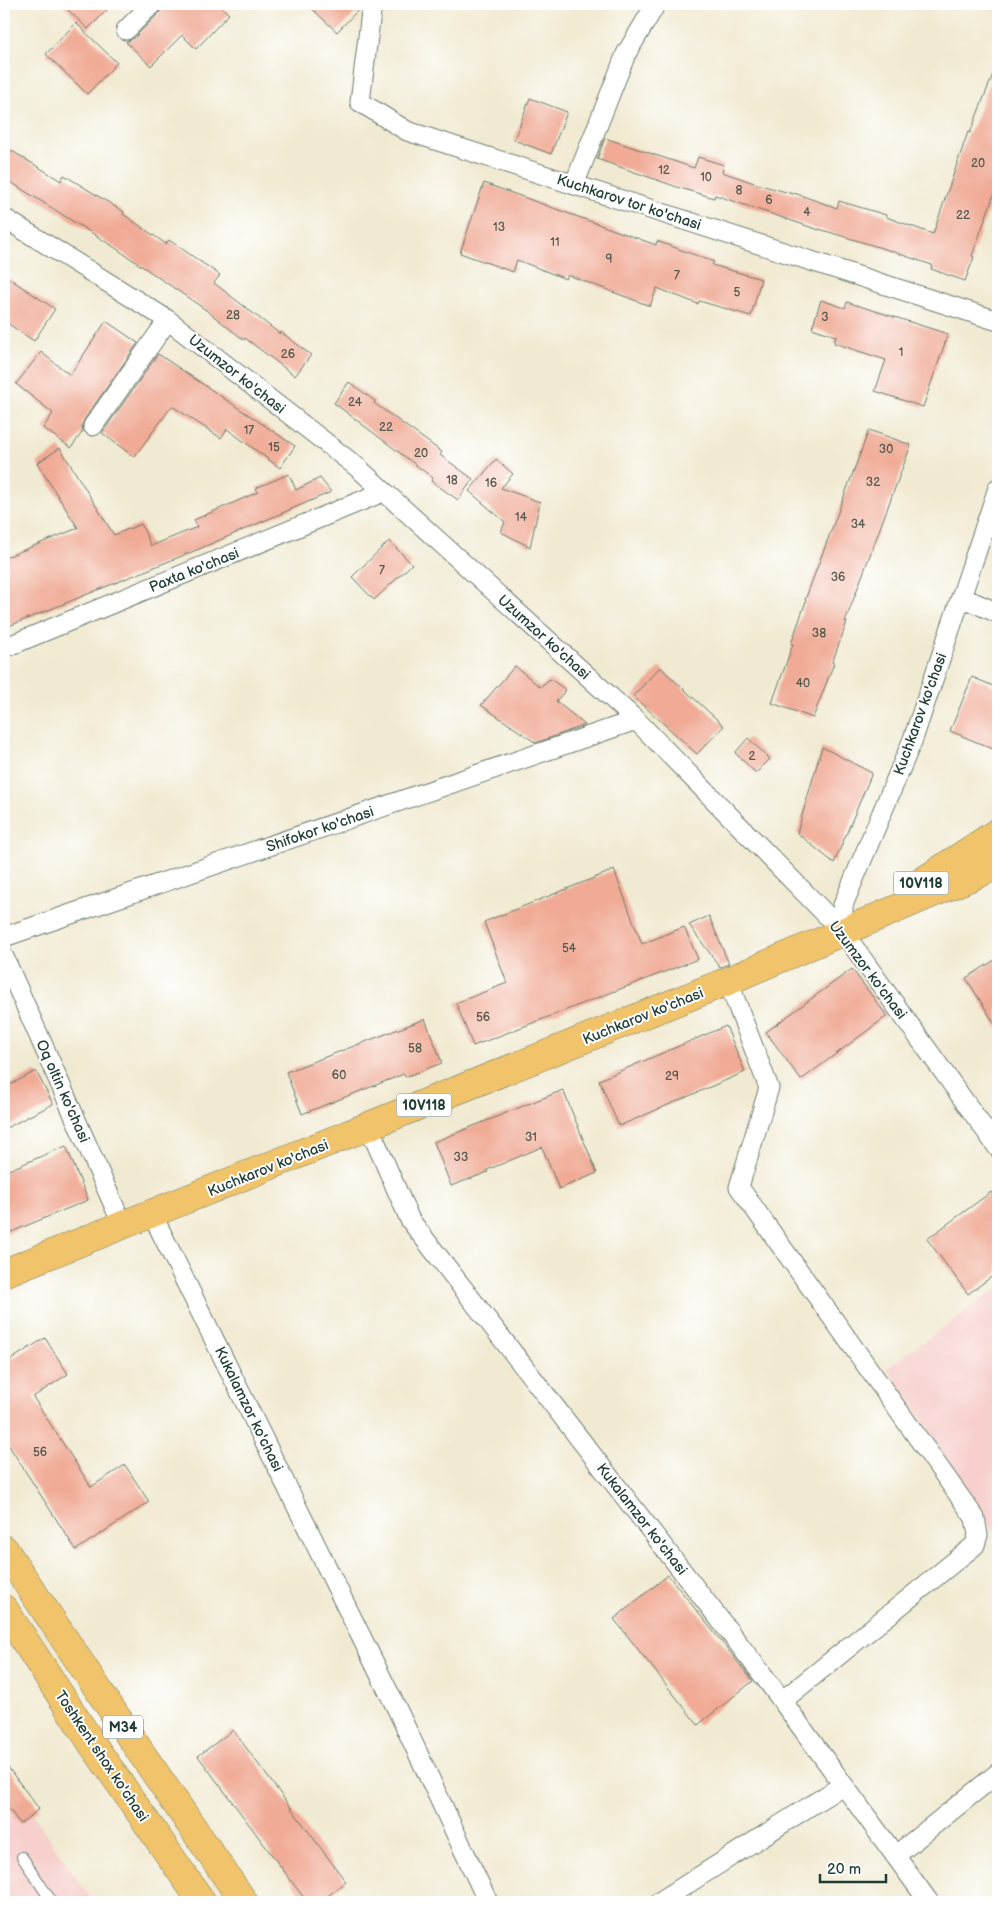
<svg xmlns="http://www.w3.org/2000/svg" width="1002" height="1906" font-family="'Balsamiq Sans',sans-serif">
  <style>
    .built { fill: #f7d0cd }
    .building { fill: #f0aa95 }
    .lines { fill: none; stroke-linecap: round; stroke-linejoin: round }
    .service-casing { stroke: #687a6b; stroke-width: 12 }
    .minor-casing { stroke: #687a6b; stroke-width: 21 }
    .primary-casing { stroke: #687a6b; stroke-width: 29 }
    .service { stroke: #fff; stroke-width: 10 }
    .minor { stroke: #fff; stroke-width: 19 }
    .primary { stroke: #f1c36a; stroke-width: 28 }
    .labels { text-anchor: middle; stroke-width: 4; stroke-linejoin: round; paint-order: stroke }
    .number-label { font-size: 12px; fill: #53584c }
    .shield { fill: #fff; stroke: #627771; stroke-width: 1 }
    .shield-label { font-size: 14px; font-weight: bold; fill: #1f3d34 }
    .street-label { font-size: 15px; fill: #1f3d34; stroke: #fff }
  </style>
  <rect width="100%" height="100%" fill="#fff"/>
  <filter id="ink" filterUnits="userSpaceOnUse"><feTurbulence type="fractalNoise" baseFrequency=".02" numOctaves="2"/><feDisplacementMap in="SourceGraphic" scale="10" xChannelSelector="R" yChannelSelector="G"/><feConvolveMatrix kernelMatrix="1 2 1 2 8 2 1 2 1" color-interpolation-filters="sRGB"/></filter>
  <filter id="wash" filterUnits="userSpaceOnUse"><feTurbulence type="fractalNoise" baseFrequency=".0096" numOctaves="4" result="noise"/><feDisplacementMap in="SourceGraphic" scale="20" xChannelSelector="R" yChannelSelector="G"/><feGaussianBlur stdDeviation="1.12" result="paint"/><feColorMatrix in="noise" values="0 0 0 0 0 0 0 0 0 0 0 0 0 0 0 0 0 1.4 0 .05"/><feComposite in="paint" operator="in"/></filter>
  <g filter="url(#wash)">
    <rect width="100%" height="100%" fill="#f1ead2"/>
    <!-- built -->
    <path class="built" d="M 998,1288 L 998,1538 L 887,1368 Z
      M 4,1773 L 93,1902 L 4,1902 Z"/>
    <g id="blocks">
      <!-- building -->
      <path class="building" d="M 62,4 L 113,4 L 88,29 Z
        M 163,4 L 218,4 L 229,14 L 196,49 L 182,35 L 151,66 L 126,42 L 134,38 L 160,12 Z
        M 307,4 L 361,4 L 360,8 L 337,32 Z
        M 76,23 L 117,63 L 87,94 L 46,54 Z
        M 997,64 L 998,64 L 998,183 L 972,256 L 974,257 L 965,281 L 931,269 L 932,265 L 888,250 L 819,229 L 819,230 L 715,195 L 714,198 L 680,188 L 597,159 L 605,138 L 694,168 L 698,157 L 724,165 L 722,172 L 757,184 L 793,194 L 794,193 L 837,208 L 839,201 L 886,215 L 886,217 L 933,234 L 968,132 L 970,133 Z
        M 530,98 L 567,112 L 551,154 L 514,140 Z
        M 4,146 L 61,181 L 64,175 L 124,212 L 123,214 L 166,244 L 169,240 L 220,275 L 214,283 L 280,334 L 281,332 L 311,355 L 295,376 L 245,338 L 244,340 L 206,310 L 111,245 L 4,178 Z
        M 484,183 L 656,245 L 657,241 L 714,262 L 712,265 L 761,279 L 751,316 L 699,301 L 698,304 L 657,288 L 650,306 L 568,275 L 566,279 L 517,260 L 513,272 L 460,253 Z
        M 4,275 L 55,309 L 34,341 L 4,321 Z
        M 821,300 L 845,308 L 847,302 L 948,334 L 923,407 L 875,391 L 886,360 L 834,343 L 836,336 L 812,328 Z
        M 106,321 L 138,343 L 84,420 L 82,425 L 83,431 L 71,448 L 43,428 L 53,413 L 16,384 L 41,352 L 70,375 Z
        M 158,354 L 295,446 L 280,468 L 227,429 L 221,438 L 172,406 L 134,457 L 102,433 Z
        M 349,382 L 375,401 L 374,403 L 442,452 L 440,455 L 473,479 L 458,500 L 431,481 L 433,478 L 334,403 Z
        M 869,430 L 911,445 L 845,622 L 847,622 L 832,663 L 834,663 L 813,718 L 772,703 L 793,644 L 791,644 L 806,601 L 805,600 Z
        M 60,448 L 114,535 L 141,524 L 151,546 L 197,527 L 194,520 L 258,492 L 256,488 L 289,474 L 296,490 L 320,478 L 331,492 L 199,549 L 4,628 L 4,558 L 78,528 L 37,463 Z
        M 496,459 L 513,474 L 501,488 L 540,502 L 530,547 L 501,532 L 505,522 L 469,491 Z
        M 389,541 L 412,564 L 374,600 L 352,577 Z
        M 515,666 L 540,687 L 550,679 L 566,690 L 556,701 L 585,725 L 536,743 L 481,705 Z
        M 660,667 L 724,726 L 697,754 L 633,696 Z
        M 972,677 L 998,688 L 998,751 L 950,731 Z
        M 748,738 L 770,759 L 756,773 L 735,753 Z
        M 822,747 L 872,773 L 834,863 L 797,833 Z
        M 614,870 L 642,944 L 684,927 L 698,959 L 473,1046 L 456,1003 L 507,983 L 484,922 Z
        M 709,916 L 729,964 L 720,967 L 689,925 Z
        M 998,958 L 998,1029 L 966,978 Z
        M 852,969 L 887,1016 L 801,1080 L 766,1032 Z
        M 425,1019 L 442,1063 L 405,1077 L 404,1074 L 302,1114 L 286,1072 Z
        M 726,1026 L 745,1072 L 619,1126 L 599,1080 Z
        M 36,1071 L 53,1104 L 4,1129 L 4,1088 Z
        M 563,1090 L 597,1173 L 559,1189 L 542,1147 L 487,1170 L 488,1172 L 451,1186 L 434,1142 Z
        M 66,1146 L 88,1200 L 4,1235 L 4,1172 Z
        M 991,1192 L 998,1202 L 998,1272 L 968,1294 L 927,1239 Z
        M 45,1338 L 68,1374 L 33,1397 L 91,1487 L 125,1465 L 149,1502 L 76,1550 L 4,1438 L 4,1364 Z
        M 668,1575 L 753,1681 L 698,1725 L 614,1619 Z
        M 233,1730 L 346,1882 L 320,1902 L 307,1902 L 198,1756 Z
        M 4,1762 L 39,1809 L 20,1824 L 4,1802 Z"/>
    </g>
  </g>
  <g filter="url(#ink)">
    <use href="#blocks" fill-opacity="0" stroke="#687a6b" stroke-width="1"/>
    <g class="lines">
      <defs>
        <path id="service" d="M 22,1857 L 52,1902"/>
        <path id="minor" d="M 372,4 L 360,102 L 407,131 L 998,321
          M 126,30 L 152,4
          M 574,185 L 626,54 L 656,4
          M 4,218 L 168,320 L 357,467 L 636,720 L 843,932 L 998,1148
          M 93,426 L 168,320
          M 961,597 L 998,613
          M 4,648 L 383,492
          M 843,932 L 843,905 L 913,739 L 998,488
          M 4,937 L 636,720
          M 4,957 L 123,1226
          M 728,981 L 769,1088 L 739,1187 L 975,1518 L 978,1535 L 975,1545 L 782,1701
          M 369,1127 L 410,1220 L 769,1683 L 929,1902
          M 152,1214 L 396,1707 L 488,1902
          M 895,1856 L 998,1773
          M 659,1902 L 843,1785"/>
        <path id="primary" d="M 914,887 L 998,832
          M 4,1273 L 728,981 L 985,871 L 998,863
          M 4,1549 L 122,1725 L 244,1902
          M 4,1609 L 93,1745 L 202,1902"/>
      </defs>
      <!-- service casing -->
      <use href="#service" class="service-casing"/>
      <!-- minor casing -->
      <use href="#minor" class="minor-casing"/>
      <!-- primary casing -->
      <use href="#primary" class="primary-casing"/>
      <!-- service -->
      <use href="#service" class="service"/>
      <!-- minor -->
      <use href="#minor" class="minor"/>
      <!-- primary -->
      <use href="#primary" class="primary"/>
    </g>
  </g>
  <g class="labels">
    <!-- number labels -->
    <g class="number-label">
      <text x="978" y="167">20</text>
      <text x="664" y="174">12</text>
      <text x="706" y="181">10</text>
      <text x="739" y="194">8</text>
      <text x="769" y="204">6</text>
      <text x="807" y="216">4</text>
      <text x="963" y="219">22</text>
      <text x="499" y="231">13</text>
      <text x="555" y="246">11</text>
      <text x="609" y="263">9</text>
      <text x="677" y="279">7</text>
      <text x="737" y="296">5</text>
      <text x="233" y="319">28</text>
      <text x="825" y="321">3</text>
      <text x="901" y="356">1</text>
      <text x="288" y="358">26</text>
      <text x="355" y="406">24</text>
      <text x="386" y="431">22</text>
      <text x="249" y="434">17</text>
      <text x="274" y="451">15</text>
      <text x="886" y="453">30</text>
      <text x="421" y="457">20</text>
      <text x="452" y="484">18</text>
      <text x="873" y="486">32</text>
      <text x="491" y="487">16</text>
      <text x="521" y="521">14</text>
      <text x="858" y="528">34</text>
      <text x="382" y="574">7</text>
      <text x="838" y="581">36</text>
      <text x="819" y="637">38</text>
      <text x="803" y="687">40</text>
      <text x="752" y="760">2</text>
      <text x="569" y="952">54</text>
      <text x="483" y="1021">56</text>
      <text x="415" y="1052">58</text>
      <text x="339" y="1079">60</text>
      <text x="672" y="1080">29</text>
      <text x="531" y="1141">31</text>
      <text x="461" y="1161">33</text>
      <text x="40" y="1456">56</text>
    </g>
    <!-- shield labels -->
    <g class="shield">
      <rect x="893.5" y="871.5" width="55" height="23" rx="4"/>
      <rect x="396.5" y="1093.5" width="55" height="23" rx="4"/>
      <rect x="103" y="1715.5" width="40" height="23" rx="4"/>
    </g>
    <g class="shield-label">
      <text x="921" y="888">10V118</text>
      <text x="424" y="1110">10V118</text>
      <text x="123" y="1732">M34</text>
    </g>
    <!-- street labels -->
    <g class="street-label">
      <text transform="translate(629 202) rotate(18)" y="5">Kuchkarov tor ko'chasi</text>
      <text transform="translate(237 374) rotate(38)" y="5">Uzumzor ko'chasi</text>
      <text transform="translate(194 570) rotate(-22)" y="5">Paxta ko'chasi</text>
      <text transform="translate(544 637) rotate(42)" y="5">Uzumzor ko'chasi</text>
      <text transform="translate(920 714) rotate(-70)" y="5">Kuchkarov ko'chasi</text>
      <text transform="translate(320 829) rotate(-19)" y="5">Shifokor ko'chasi</text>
      <text transform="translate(868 970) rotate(53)" y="5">Uzumzor ko'chasi</text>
      <text transform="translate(643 1016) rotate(-22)" y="5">Kuchkarov ko'chasi</text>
      <text transform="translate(63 1091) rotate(66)" y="5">Oq oltin ko'chasi</text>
      <text transform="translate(268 1168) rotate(-22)" y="5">Kuchkarov ko'chasi</text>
      <text transform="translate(249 1409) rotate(64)" y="5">Kukalamzor ko'chasi</text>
      <text transform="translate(642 1519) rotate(52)" y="5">Kukalamzor ko'chasi</text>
      <text transform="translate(102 1756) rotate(56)" y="5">Toshkent shox ko'chasi</text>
    </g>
  </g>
  <!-- margin -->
  <rect width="1002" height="1906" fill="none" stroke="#fff" stroke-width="20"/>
  <!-- scale -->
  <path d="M820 1874v8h66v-8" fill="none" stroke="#1f3d34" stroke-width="2.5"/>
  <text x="827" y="1874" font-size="15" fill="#1f3d34" stroke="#ffffff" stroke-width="4" paint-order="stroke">20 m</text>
</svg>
